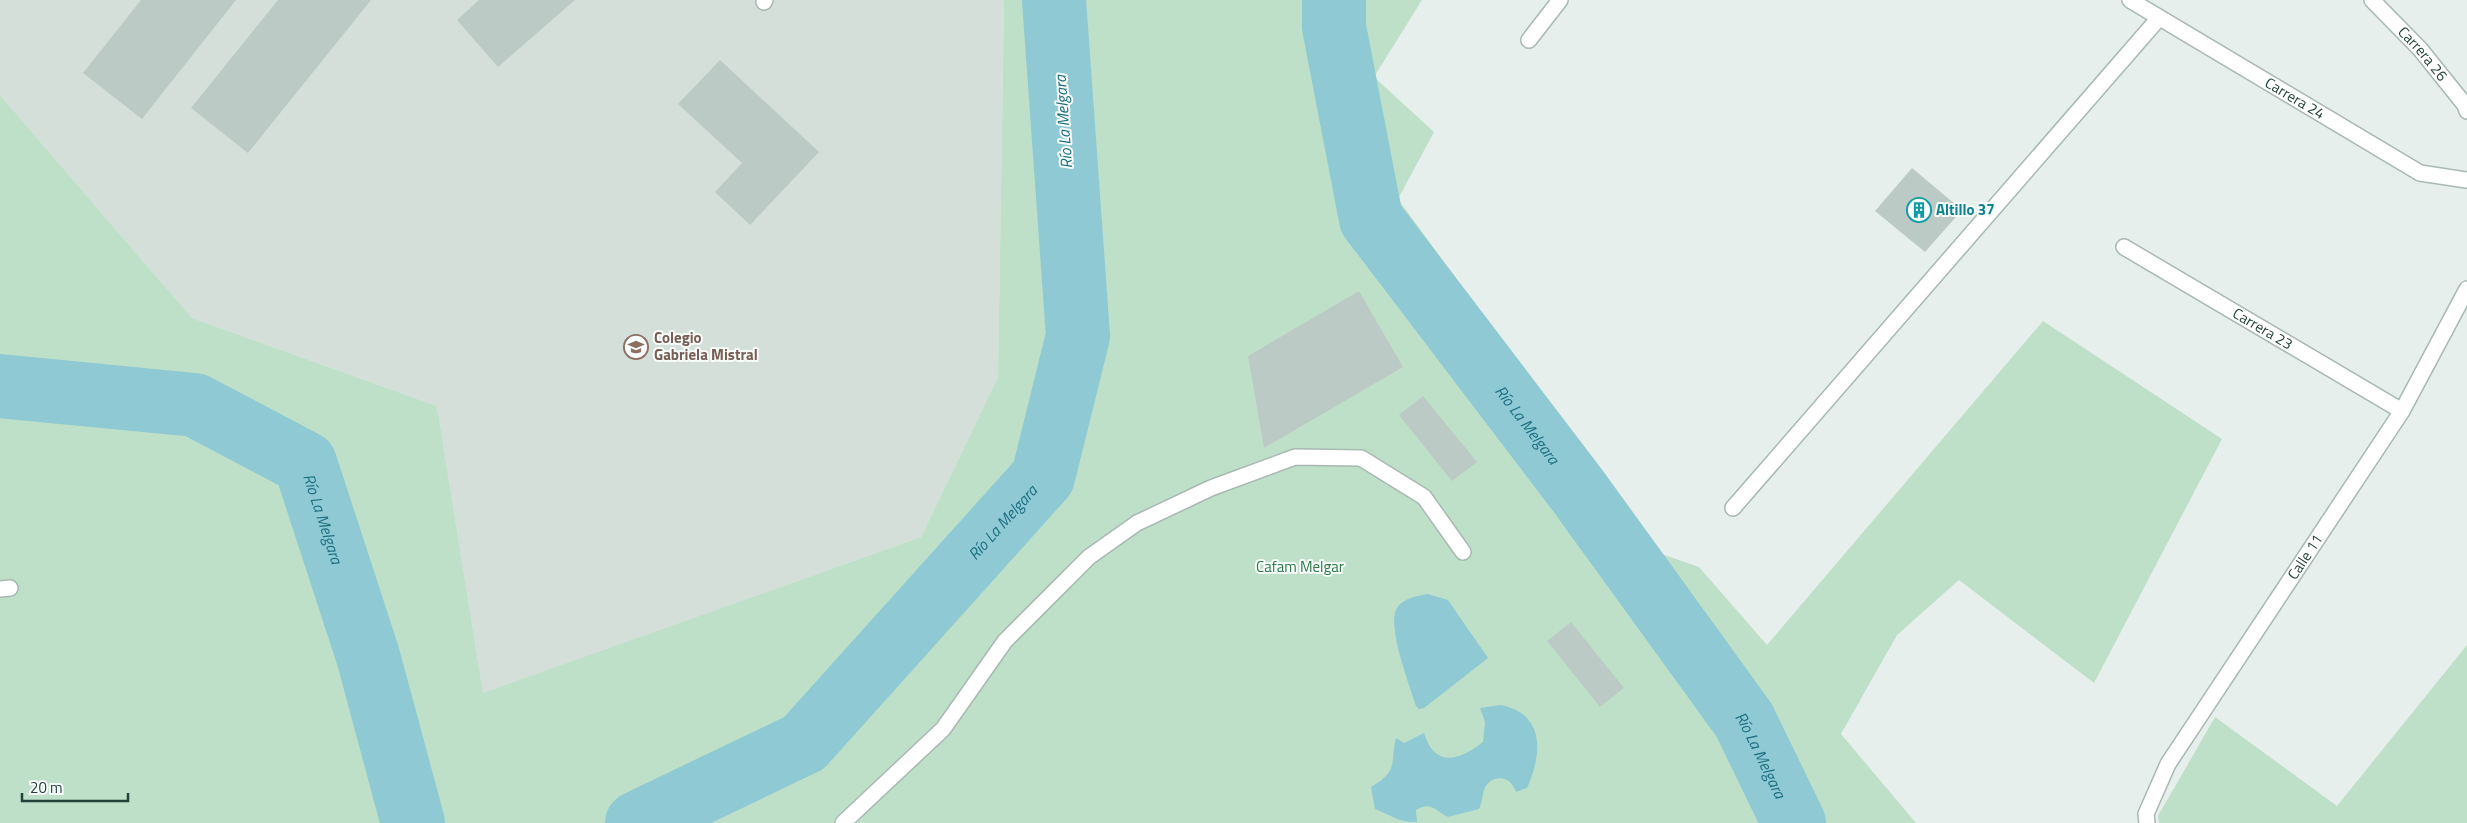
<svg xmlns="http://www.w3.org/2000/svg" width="2467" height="823" font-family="'Titillium Web',sans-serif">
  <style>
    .built { fill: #d4dfda }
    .green { fill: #bfe0c8 }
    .water { fill: #8ec9d4 }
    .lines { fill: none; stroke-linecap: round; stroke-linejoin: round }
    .river { stroke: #8ec9d4; stroke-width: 64 }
    .building { fill: #bbcac4 }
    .lane-casing { stroke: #a8b8b2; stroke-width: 18 }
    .street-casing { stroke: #a8b8b2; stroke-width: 18 }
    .lane { stroke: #fff; stroke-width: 15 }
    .street { stroke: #fff; stroke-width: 15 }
    .labels { text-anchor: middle; stroke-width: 4; stroke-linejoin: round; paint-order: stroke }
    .street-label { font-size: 15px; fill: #24423a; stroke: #f7fbf9 }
    .culture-label { font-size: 15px; font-weight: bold; fill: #0d838f; stroke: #f7fbf9; text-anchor: start }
    .education-label { font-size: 15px; font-weight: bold; fill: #785e54; stroke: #f7fbf9; text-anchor: start }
    .park-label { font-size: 15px; fill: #2d7a4b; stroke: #f7fbf9 }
    .water-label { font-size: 16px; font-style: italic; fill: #1c6f80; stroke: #f7fbf9 }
  </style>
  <rect width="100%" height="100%" fill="#e6efeb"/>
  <!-- built -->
  <path class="built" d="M 0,0 L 1004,0 L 998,377 L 921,537 L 483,694 L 437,406 L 192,318 L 0,95 Z"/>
  <!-- green -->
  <path class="green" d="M 1004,0 L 1422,0 L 1374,77 L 1434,132 L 1398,199 L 1656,552 L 1699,567 L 1767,645 L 2043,321 L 2222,439 L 2094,683 L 1959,580 L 1897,635 L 1841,734 L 1916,823 L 0,823 L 0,95 L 192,318 L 437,406 L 483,693 L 921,537 L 998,377 Z
    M 2467,645 L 2467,823 L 2159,823 L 2158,816 L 2215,717 L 2337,806 Z"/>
  <!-- water -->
  <path class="water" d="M 1428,594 L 1448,600 L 1488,658 L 1424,708 L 1419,709 L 1416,706 C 1410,686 1386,625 1397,608 C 1403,598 1417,596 1428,594 Z
    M 1500,705 C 1546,713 1542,755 1527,788 L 1516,792 C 1510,773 1489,775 1484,790 C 1482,797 1482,803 1479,809 L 1448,817 C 1434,810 1431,801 1416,810 L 1417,822 C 1400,823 1390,815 1375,809 L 1371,787 C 1399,771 1390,763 1396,738 L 1404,743 L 1424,733 C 1435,768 1459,761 1483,742 L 1485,722 L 1480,708 Z"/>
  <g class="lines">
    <!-- river -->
    <g class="river">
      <path id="s1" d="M 1334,0 L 1334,27 L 1371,219 L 1578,491 L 1744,720 L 1794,823"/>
      <path id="s2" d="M 0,386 L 195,405 L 305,463 L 368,656 L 413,823"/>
      <path id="s3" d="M 637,823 L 804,743 L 1043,477 L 1078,336 L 1054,0"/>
    </g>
  </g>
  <!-- building -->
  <path class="building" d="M 141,0 L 236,0 L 142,119 L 83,73 Z
    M 278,0 L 371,0 L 248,153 L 191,108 Z
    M 479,0 L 575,0 L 498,67 L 457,20 Z
    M 720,60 L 819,152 L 750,225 L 715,192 L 742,163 L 678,104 Z
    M 1912,168 L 1962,210 L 1925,252 L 1875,211 Z
    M 1359,291 L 1403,367 L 1264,448 L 1248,356 Z
    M 1423,396 L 1477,462 L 1452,481 L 1399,415 Z
    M 1571,622 L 1624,688 L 1600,707 L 1547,641 Z"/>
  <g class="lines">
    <defs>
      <path id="lane" d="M 764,2 L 765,0
        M 0,589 L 10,588
        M 843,823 L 943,729 L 1005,641 L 1089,557 L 1137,523 L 1211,488 L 1295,457 L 1361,458 L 1424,497 L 1463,552"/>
      <g id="street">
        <path id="s4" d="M 2130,0 L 2420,173 L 2467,180"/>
        <path id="s5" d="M 2372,0 L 2420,49 L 2465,105 L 2467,111"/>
        <path d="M 1529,40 L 1560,0"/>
        <path id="s6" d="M 2124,247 L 2402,411"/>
        <path d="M 1733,508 L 2159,18"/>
        <path id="s7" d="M 2147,823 L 2146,814 L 2168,764 L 2402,411 L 2467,289"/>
      </g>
    </defs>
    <!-- lane casing -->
    <use href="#lane" class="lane-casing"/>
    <!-- street casing -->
    <use href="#street" class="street-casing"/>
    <!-- lane -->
    <use href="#lane" class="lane"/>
    <!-- street -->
    <use href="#street" class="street"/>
  </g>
  <!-- icons -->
  <defs>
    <symbol id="building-ring" viewBox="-11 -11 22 22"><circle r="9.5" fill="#f7fbf9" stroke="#0f9aa8" stroke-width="1.5"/><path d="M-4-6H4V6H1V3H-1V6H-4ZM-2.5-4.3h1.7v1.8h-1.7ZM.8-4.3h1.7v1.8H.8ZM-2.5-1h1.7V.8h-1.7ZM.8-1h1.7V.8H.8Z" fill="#0f9aa8"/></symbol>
    <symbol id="school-ring" viewBox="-11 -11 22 22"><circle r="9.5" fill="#f7fbf9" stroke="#8d6e63" stroke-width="1.5"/><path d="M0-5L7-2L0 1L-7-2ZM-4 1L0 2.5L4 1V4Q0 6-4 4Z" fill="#8d6e63"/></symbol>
  </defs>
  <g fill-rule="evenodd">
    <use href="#building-ring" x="1905" y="196" width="28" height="28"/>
    <use href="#school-ring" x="622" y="333" width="28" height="28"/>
  </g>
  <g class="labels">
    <!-- street labels -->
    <g class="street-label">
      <text dy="5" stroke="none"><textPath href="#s5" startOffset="74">Carrera 26</textPath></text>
      <text dy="5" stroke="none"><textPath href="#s4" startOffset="192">Carrera 24</textPath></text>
      <text dy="5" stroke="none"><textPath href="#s6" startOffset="161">Carrera 23</textPath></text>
      <text dy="5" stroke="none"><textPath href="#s7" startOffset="312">Calle 11</textPath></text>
    </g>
    <!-- culture labels -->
    <g class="culture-label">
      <text x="1936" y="215">Altillo 37</text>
    </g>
    <!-- education labels -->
    <g class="education-label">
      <text x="654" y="343">Colegio<tspan x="654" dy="17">Gabriela Mistral</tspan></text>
    </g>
    <!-- park labels -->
    <g class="park-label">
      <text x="1300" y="572">Cafam Melgar</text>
    </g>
    <!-- water labels -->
    <g class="water-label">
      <text transform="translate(1063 122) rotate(-94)" y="6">Río La Melgara</text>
      <text dy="6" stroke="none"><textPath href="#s1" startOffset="481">Río La Melgara</textPath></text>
      <text dy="6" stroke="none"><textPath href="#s2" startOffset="379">Río La Melgara</textPath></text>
      <text dy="6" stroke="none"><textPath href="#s3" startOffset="482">Río La Melgara</textPath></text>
      <text dy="6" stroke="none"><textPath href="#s1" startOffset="886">Río La Melgara</textPath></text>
    </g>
  </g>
  <!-- scale -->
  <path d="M22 793v8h106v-8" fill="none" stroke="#24423a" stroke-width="2.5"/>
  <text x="30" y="793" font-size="15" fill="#24423a" stroke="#f7fbf9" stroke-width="4" paint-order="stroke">20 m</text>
</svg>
